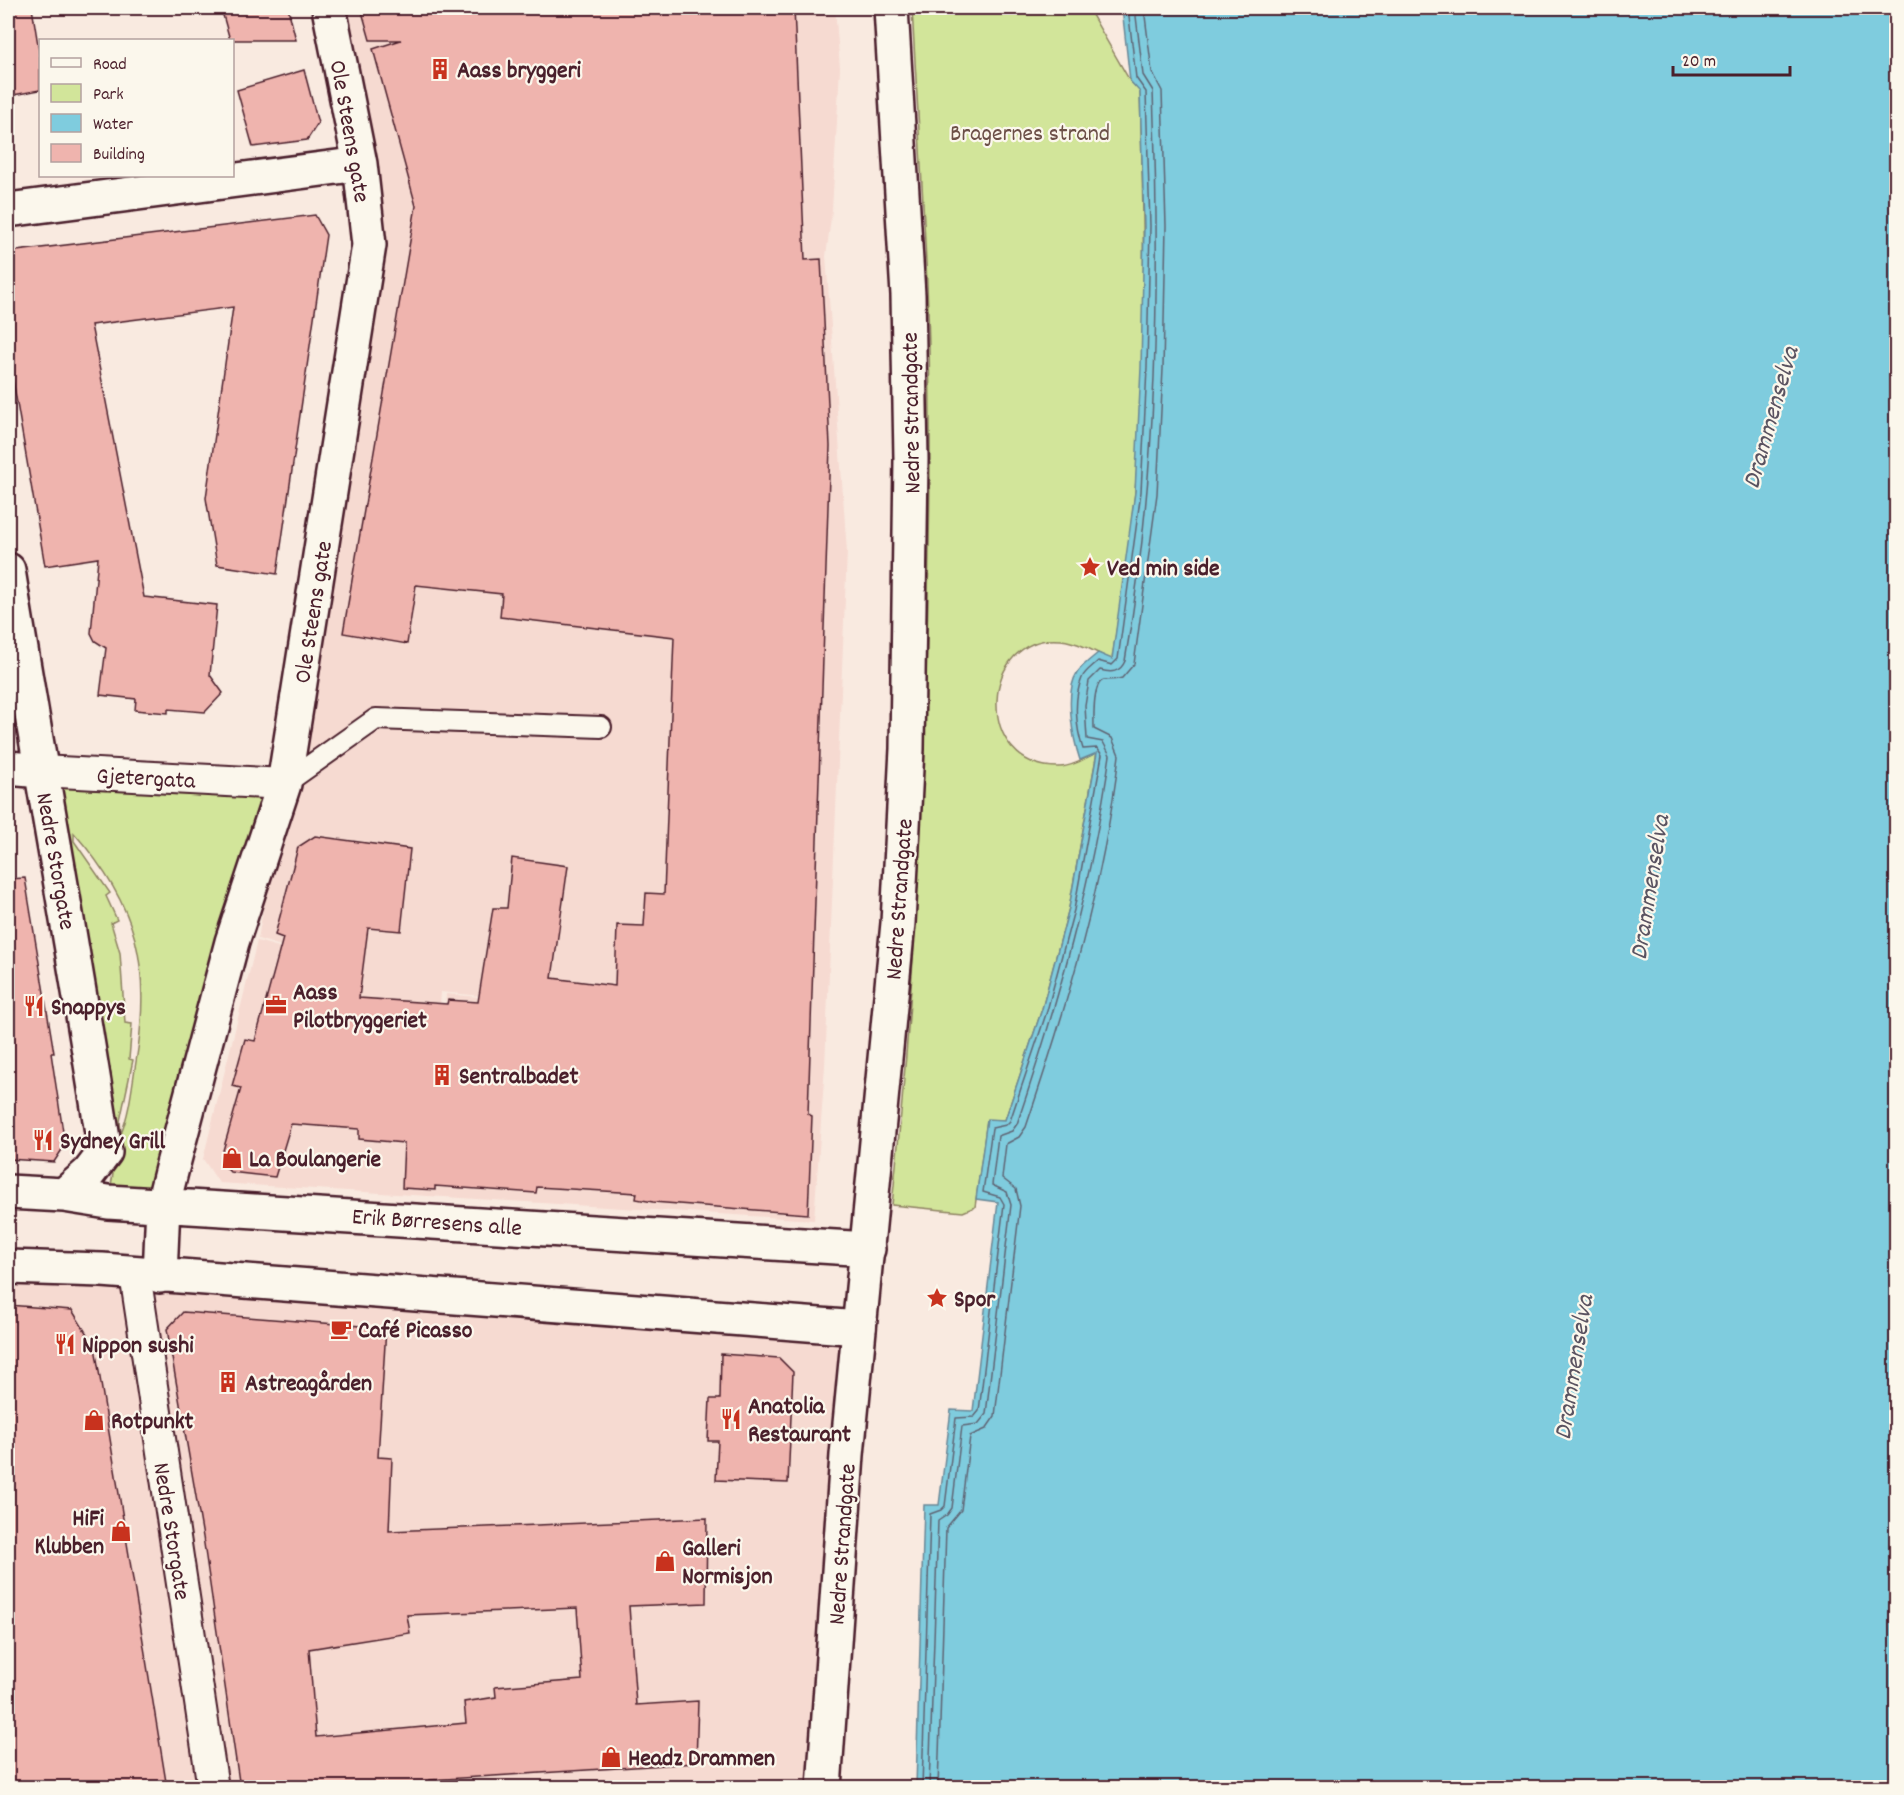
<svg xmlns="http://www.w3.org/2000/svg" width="1904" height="1795" font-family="Dekko,sans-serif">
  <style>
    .built { fill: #f6dad1; fill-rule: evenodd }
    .green { fill: #d2e59a; stroke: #8e8262; stroke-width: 1.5; fill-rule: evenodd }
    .water { fill: #7fccde; stroke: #6a8796; stroke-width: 1.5 }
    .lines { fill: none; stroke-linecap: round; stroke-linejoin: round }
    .shore { stroke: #5f6473; stroke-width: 1.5 }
    .building { fill: #efb4ae; stroke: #4a1f2b; stroke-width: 1.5; fill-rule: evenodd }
    .service-casing { stroke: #4a1f2b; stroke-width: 24 }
    .pedestrian-casing { stroke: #4a1f2b; stroke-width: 34 }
    .minor-casing { stroke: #4a1f2b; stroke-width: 38 }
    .tertiary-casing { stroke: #4a1f2b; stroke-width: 38 }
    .service { stroke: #fbf7ec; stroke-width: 20 }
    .pedestrian { stroke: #fbf7ec; stroke-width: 30 }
    .minor { stroke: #fbf7ec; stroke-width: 33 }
    .tertiary { stroke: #fbf7ec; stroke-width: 33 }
    .labels { text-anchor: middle; stroke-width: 4.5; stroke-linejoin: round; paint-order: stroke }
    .poi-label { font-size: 24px; font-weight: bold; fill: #4a1f2b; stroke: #fbf7ec; text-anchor: start }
    .street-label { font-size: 24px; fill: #4a1f2b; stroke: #fbf7ec }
    .park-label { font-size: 24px; fill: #6c5047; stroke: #fbf7ec }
    .water-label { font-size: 26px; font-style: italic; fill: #5a5361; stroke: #fbf7ec }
  </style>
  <rect width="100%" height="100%" fill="#f9eae0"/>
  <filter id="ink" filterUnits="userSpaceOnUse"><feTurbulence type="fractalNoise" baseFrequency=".0167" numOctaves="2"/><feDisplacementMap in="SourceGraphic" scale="12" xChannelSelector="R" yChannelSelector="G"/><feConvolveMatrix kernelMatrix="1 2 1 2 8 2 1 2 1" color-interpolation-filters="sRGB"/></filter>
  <g filter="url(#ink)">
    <!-- built -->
    <path class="built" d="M 329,8 L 835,8 L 840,68 L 832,210 L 826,256 L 847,552 L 825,1066 L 814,1220 L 219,1183 L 203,1159 L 257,941 L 337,963 L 258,939 L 284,784 L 360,164 ZM 441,992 L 511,999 L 511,1000 L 446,994 L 444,1022 L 439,1019 Z
      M 8,1266 L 859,1329 L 822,1787 L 8,1788 Z"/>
    <!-- green -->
    <path class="green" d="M 912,8 L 1088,8 L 1130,81 L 1140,91 C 1144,224 1147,360 1135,492 C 1129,548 1120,604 1112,660 C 1096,652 1078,642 1061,640 C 980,632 972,768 1059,767 C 1072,767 1086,758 1097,752 L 1069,908 L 1042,1009 L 1005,1120 L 987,1120 L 975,1207 L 963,1212 L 892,1205 C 912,1015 923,831 927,640 C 930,521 932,402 927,284 C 923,192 917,100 912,8 Z
      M 41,771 L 284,784 L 163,1204 L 108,1202 L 113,1174 L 105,1152 ZM 74,833 C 138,906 152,967 136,1062 C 132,1086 130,1111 121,1134 L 120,1121 L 133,1060 L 129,1059 L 132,1024 L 125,1023 L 120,953 L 111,923 L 117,920 L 106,896 L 110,893 L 74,841 Z"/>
    <!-- water -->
    <path class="water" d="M 1122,8 L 1896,8 L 1896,1787 L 916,1787 L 924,1505 L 939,1505 L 951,1410 L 973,1411 L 998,1202 L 976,1199 L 987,1119 L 1005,1120 L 1042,1009 L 1069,908 L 1097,753 L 1080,760 C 1073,739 1064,693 1077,673 C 1082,665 1091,659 1098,653 L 1112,659 L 1135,492 L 1141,368 L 1144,226 L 1140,92 L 1130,81 Z"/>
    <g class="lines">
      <!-- shore -->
      <path class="shore" d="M 922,1788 L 930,1514 L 941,1510 L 945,1506 L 956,1418 L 974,1417 L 979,1411 L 1004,1204 L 1000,1197 L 983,1192 L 992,1128 L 1006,1125 L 1010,1121 L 1047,1011 L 1074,910 L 1102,755 L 1097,748 L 1083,749 C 1076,728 1073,699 1082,678 C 1084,672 1093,666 1098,661 L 1112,665 L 1118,659 L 1141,492 L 1147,368 L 1150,226 L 1146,92 L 1136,78 L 1128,8
        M 929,1788 L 938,1521 L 947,1515 L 952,1508 L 962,1426 L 978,1424 L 986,1414 L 1011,1205 L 1007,1192 L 992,1185 L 998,1136 L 1012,1131 L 1017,1124 C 1058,1003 1092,882 1110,755 L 1103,742 L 1087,739 L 1085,706 L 1089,681 L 1100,670 C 1111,673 1120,673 1125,661 C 1158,473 1160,282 1153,91 L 1143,75 L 1135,8
        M 938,1788 L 946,1528 L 961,1510 L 970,1436 L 986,1429 L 995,1416 L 1020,1206 L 1016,1189 L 1002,1178 L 1006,1144 L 1019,1137 L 1026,1127 C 1067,1006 1104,883 1119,755 L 1112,738 L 1094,729 C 1094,720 1092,682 1104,680 C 1111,679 1115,681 1122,678 L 1134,664 L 1157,494 L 1163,369 L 1166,226 L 1162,91 L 1152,72 L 1144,8"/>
    </g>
    <!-- building -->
    <path class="building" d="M 8,8 L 32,8 L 40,57 L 40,90 L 8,96 Z
      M 221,8 L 288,8 L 296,40 L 230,40 Z
      M 361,8 L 794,8 L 805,260 L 821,259 L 830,446 L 808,1114 L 812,1116 L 808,1214 L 653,1202 L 636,1199 L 637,1193 L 537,1187 L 536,1193 L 435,1186 L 435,1190 L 402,1188 L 404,1143 L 359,1139 L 359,1129 L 291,1124 L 275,1177 L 230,1172 L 220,1161 L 241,1088 L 232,1086 L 245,1039 L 255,1041 L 283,938 L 275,935 L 295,859 L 298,847 L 315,836 L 410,849 L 401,931 L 368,928 L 359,998 L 447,1004 L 448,1000 L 478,1002 L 493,908 L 507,908 L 512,858 L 568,866 L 552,978 L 615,986 L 617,925 L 644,926 L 646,893 L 664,894 L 674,637 L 500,617 L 502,594 L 416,585 L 407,644 L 343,633 L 416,206 L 373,49 L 401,40 L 370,40 Z
      M 304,70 L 318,123 L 307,140 L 253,147 L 237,90 Z
      M 315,215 L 326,235 L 277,574 L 217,565 L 206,498 L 233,307 L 91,325 L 144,597 L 217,605 L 210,675 L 223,693 L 205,712 L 168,709 L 168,713 L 135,710 L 136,699 L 100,695 L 106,648 L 95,641 L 91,633 L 98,558 L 45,566 L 8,351 L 8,252 Z
      M 25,878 L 54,1053 L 51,1053 L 65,1145 L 54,1162 L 8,1159 L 8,879 Z
      M 8,1305 L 72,1310 L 95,1347 L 167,1788 L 8,1788 Z
      M 183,1312 L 386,1328 L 378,1457 L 392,1458 L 389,1531 L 707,1518 L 706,1603 L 629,1606 L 636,1705 L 698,1701 L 696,1763 L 430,1780 L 430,1785 L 405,1788 L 240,1788 L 203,1537 L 167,1329 ZM 577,1608 L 582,1680 L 495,1687 L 496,1697 L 464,1702 L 466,1723 L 316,1737 L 309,1649 L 410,1633 L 407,1615 Z
      M 721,1354 L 779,1358 L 793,1372 L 788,1483 L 716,1480 L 718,1441 L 708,1441 L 710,1399 L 720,1399 Z"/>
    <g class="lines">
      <defs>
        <path id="service" d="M 284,784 L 376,719 L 601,727"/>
        <path id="pedestrian" d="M 41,771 L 284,784
          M 135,1274 L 213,1788"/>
        <path id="minor" d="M 8,210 L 360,164
          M 8,570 C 39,764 75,957 105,1152 L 89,1173 L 64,1195
          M 8,768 L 41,771
          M 8,1192 L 64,1195 L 108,1202 L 868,1249
          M 8,1267 L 102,1270 L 859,1328
          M 160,1276 L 163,1204 L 172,1168 L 232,942 L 284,784 L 369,245 L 360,164 L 329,8"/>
        <path id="tertiary" d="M 824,1788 L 847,1455 L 898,923 L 907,749 L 911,459 L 908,295 L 891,8"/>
      </defs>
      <!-- service casing -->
      <use href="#service" class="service-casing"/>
      <!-- pedestrian casing -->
      <use href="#pedestrian" class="pedestrian-casing"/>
      <!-- minor casing -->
      <use href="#minor" class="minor-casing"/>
      <!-- tertiary casing -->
      <use href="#tertiary" class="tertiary-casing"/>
      <!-- service -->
      <use href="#service" class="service"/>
      <!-- pedestrian -->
      <use href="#pedestrian" class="pedestrian"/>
      <!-- minor -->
      <use href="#minor" class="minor"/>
      <!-- tertiary -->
      <use href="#tertiary" class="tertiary"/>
    </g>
  </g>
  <!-- icons -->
  <defs>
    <symbol id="building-bare" viewBox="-9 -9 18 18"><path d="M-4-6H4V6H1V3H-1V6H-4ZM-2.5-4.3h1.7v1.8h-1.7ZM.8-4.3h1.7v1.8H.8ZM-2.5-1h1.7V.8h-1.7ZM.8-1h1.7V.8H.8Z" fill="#c8321e" stroke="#fbf7ec" stroke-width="2.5" paint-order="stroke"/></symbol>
    <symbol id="sight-bare" viewBox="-9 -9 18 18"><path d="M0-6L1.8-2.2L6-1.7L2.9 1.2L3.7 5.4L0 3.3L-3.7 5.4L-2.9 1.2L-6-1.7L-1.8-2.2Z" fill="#c8321e" stroke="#fbf7ec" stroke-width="2.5" paint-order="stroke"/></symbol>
    <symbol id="office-bare" viewBox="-9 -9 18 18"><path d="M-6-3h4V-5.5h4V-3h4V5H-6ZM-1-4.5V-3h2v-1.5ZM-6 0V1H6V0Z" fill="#c8321e" stroke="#fbf7ec" stroke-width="2.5" paint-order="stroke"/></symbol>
    <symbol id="restaurant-bare" viewBox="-9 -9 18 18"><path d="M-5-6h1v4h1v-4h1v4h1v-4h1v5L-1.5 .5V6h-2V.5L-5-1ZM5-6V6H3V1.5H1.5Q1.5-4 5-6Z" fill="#c8321e" stroke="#fbf7ec" stroke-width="2.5" paint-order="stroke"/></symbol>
    <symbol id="shop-bare" viewBox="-9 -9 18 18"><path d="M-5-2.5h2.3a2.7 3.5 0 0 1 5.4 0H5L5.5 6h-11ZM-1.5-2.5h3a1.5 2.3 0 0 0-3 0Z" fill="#c8321e" stroke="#fbf7ec" stroke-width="2.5" paint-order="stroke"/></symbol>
    <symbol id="cafe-bare" viewBox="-9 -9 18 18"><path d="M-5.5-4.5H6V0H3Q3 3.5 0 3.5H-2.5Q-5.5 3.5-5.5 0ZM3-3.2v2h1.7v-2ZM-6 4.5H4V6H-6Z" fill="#c8321e" stroke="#fbf7ec" stroke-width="2.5" paint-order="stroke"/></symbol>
  </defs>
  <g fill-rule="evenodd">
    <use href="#building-bare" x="425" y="54" width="30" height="30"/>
    <use href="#sight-bare" x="1075" y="552" width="30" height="30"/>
    <use href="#office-bare" x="261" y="990" width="30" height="30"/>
    <use href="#restaurant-bare" x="19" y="991" width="30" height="30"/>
    <use href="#building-bare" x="427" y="1060" width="30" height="30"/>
    <use href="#restaurant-bare" x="28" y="1125" width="30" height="30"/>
    <use href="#shop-bare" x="217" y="1143" width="30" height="30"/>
    <use href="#sight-bare" x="922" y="1283" width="30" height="30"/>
    <use href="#cafe-bare" x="326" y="1314" width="30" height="30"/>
    <use href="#restaurant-bare" x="50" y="1329" width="30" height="30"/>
    <use href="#building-bare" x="213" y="1367" width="30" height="30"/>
    <use href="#restaurant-bare" x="716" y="1404" width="30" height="30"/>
    <use href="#shop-bare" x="79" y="1405" width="30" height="30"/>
    <use href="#shop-bare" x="106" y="1516" width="30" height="30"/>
    <use href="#shop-bare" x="650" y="1546" width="30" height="30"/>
    <use href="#shop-bare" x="596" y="1742" width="30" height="30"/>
  </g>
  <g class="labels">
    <!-- poi labels -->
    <g class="poi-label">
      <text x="457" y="77">Aass bryggeri</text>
      <text x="1107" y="575">Ved min side</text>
      <text x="293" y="999">Aass<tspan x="293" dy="28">Pilotbryggeriet</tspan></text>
      <text x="51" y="1014">Snappys</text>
      <text x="459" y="1083">Sentralbadet</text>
      <text x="60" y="1148">Sydney Grill</text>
      <text x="249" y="1166">La Boulangerie</text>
      <text x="954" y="1306">Spor</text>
      <text x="358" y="1337">Café Picasso</text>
      <text x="82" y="1352">Nippon sushi</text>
      <text x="245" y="1390">Astreagården</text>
      <text x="748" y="1413">Anatolia<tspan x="748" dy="28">Restaurant</tspan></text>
      <text x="111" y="1428">Rotpunkt</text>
      <text x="104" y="1525" text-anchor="end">HiFi<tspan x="104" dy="28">Klubben</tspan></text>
      <text x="682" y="1555">Galleri<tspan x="682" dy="28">Normisjon</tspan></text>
      <text x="628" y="1765">Headz Drammen</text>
    </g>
    <!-- street labels -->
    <g class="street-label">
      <text transform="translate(351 131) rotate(80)" y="8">Ole Steens gate</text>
      <text transform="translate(910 413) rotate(-91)" y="8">Nedre Strandgate</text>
      <text transform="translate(312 612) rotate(-81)" y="8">Ole Steens gate</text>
      <text transform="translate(146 777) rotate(3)" y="8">Gjetergata</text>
      <text transform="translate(57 861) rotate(80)" y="8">Nedre Storgate</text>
      <text transform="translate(898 899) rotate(-86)" y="8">Nedre Strandgate</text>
      <text transform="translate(437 1221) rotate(4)" y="8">Erik Børresens alle</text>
      <text transform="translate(173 1531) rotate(81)" y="8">Nedre Storgate</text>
      <text transform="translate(841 1544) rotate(-86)" y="8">Nedre Strandgate</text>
    </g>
    <!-- park labels -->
    <g class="park-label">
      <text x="1030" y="140">Bragernes strand</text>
    </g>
    <!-- water labels -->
    <g class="water-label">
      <text transform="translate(1769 417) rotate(-74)" y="9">Drammenselva</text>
      <text transform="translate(1648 887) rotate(-81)" y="9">Drammenselva</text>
      <text transform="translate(1572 1367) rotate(-81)" y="9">Drammenselva</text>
    </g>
  </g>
  <!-- margin -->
  <rect width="1904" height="1795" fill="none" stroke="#fbf7ec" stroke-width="30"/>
  <rect x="15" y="15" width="1874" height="1765" fill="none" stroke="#4a1f2b" stroke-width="2" filter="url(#ink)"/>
  <!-- legend -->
  <rect x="39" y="39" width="195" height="138" fill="#fbf7ec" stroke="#b4a19f" stroke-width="1.5"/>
  <rect x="51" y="58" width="30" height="9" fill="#fbf7ec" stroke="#b4a19f" stroke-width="1.5"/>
  <text x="93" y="69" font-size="18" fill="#4a1f2b">Road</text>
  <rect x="51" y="84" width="30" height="18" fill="#d2e59a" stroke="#b4a19f" stroke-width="1.5"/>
  <text x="93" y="99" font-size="18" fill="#4a1f2b">Park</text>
  <rect x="51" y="114" width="30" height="18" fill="#7fccde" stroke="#b4a19f" stroke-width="1.5"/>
  <text x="93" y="129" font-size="18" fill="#4a1f2b">Water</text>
  <rect x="51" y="144" width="30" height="18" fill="#efb4ae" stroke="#b4a19f" stroke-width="1.5"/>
  <text x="93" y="159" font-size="18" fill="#4a1f2b">Building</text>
  <!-- scale -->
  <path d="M1673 66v9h117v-9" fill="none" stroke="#4a1f2b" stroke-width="3"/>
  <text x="1682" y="66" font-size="18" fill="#4a1f2b" stroke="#fbf7ec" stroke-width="4.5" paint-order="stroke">20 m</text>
</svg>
